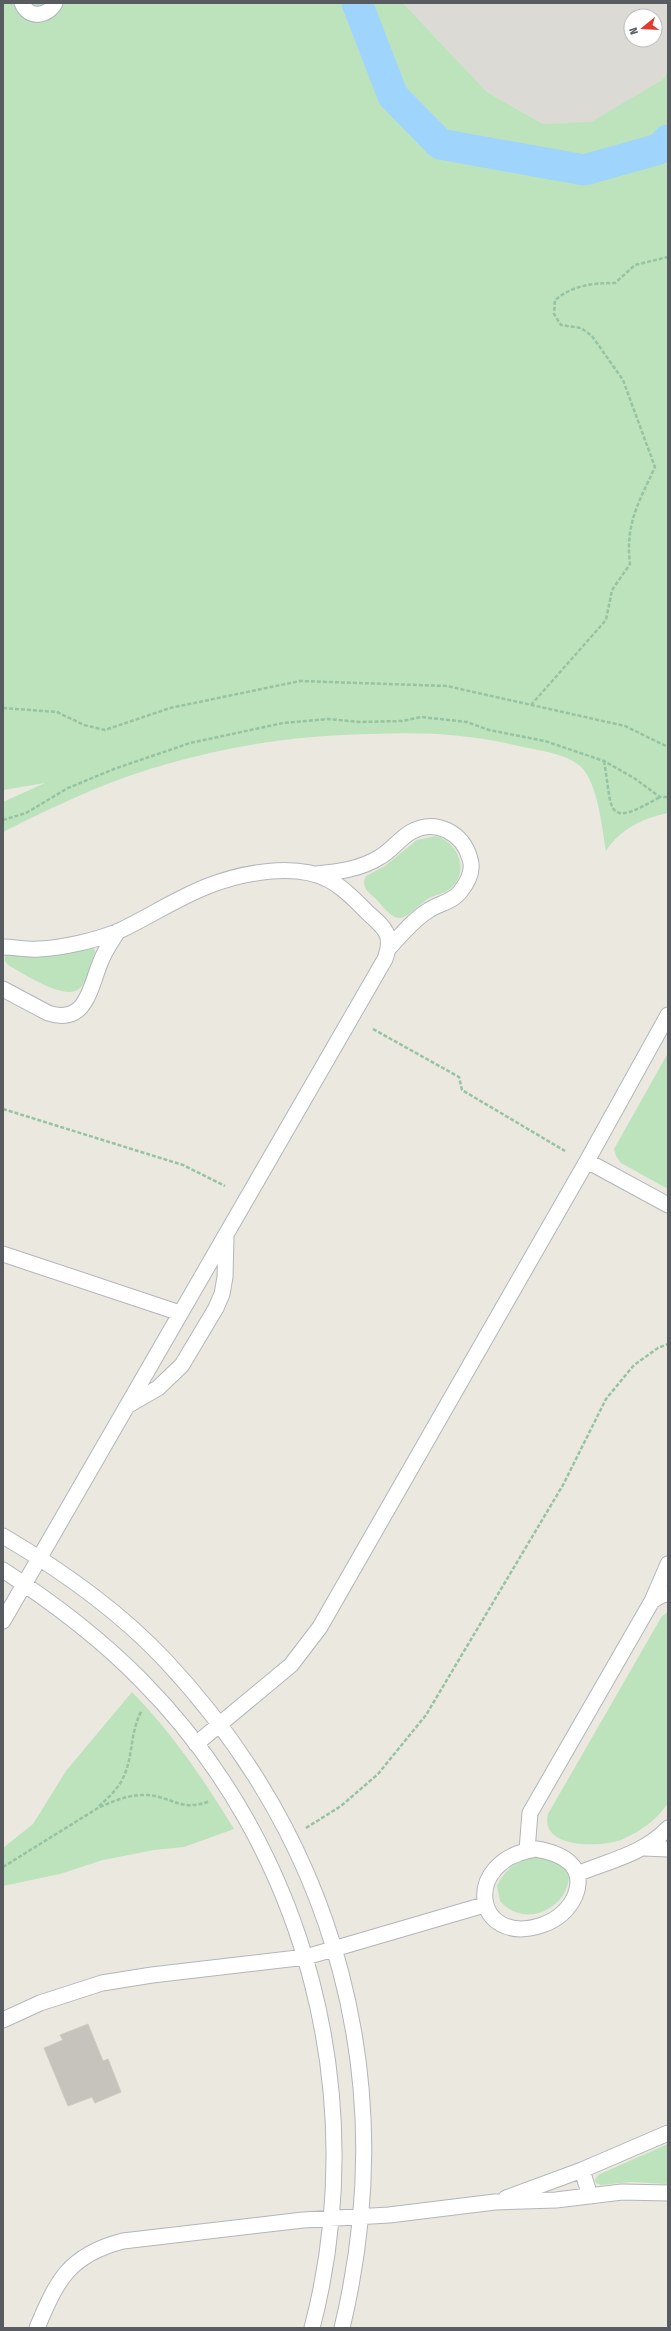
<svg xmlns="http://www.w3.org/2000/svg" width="671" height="2331" font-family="'Fira Sans Condensed',sans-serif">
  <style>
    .industrial { fill: #dcdad4; fill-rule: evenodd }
    .green { fill: #bce3bc }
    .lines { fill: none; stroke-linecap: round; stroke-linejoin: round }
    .river { stroke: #9fd5fc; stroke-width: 31 }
    .building { fill: #c6c3bd; stroke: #cfcabe }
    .minor-casing { stroke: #b2b6ba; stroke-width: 17 }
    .path { stroke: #96c3a2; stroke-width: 2.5; stroke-dasharray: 4 2; stroke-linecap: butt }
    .minor { stroke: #fff; stroke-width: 15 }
  </style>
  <rect width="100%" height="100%" fill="#ebe8df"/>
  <!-- industrial -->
  <path class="industrial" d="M 403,3 L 668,3 L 668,72 L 662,80 L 591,123 L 543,124 L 487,92 ZM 631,16 L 655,16 L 655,40 L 631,40 Z"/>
  <!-- green -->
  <path class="green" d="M 3,3 L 403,3 L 487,92 L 543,124 L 591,122 L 662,80 L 668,72 L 668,813 C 643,818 620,829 606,851 C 602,828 598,782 580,766 C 563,752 535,750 514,745 C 468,734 421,732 373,734 C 289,735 206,749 126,777 C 84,792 43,812 3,832 L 3,802 L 45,783 L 3,790 Z
    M 436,836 C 458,842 470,871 451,888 C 444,894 433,895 426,900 C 419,905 407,919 398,918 C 390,917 381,904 375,898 C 367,891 361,887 366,876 L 385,866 L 417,840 Z
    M 93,946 L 95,952 C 91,963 89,981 79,989 C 64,1001 23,973 8,965 L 5,961 L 5,950 Z
    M 668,1053 L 668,1189 L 621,1163 L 616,1156 L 614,1149 Z
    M 668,1612 L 668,1803 C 657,1820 641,1831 623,1839 C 603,1848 539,1849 548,1814 L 662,1616 Z
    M 132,1692 C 173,1734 204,1780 234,1829 L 184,1847 L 154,1850 L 103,1860 L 60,1874 L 3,1886 L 3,1848 L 33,1824 L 66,1771 Z
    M 534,1856 L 553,1857 L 569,1872 C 571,1908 524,1930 500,1901 L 497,1886 C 505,1869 516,1862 534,1856 Z
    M 668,2144 L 668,2184 L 631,2182 L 601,2185 L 596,2183 L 595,2180 L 598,2175 Z"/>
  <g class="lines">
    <!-- river -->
    <path class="river" d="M 357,3 L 393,96 L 440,144 L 584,170 L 659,149 L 668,140"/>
  </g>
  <!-- building -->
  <path class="building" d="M 88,2024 L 103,2061 L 108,2059 L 121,2092 L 95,2103 L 92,2097 L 68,2106 L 44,2048 L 63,2040 L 60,2035 Z"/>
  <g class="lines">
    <defs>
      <path id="minor" d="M 22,3 C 29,20 48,16 55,3
        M 316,874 C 338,872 361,869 380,857 C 392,850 399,839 411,832 C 436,818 463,833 470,859 C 474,871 468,882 460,892 C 452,902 440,903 429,910 C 414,919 401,935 389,948
        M 3,947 C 15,947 27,950 39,949 C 63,948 97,940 119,931 C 149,917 177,898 208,886 C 242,873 295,862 329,880 C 344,888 356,901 368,913 C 385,928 394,935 385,959 L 3,1621
        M 3,989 L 48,1013 C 87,1026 90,986 101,961 C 105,950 112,941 118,931
        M 587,1161 L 668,1205
        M 3,1254 L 180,1313
        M 127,1406 L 158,1388 L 182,1365 L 216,1308 L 222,1294 L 225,1277 L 226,1236
        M 3,1536 C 61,1570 119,1611 165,1660 C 338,1845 401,2082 342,2328
        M 3,1570 C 52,1602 100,1638 141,1680 C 308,1848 372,2099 312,2328
        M 652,1601 L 668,1564
        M 196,1744 L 291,1665 L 320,1627 L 587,1161 L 668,1015
        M 644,1848 L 668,1849
        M 536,1849 C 561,1853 587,1865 575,1896 C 568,1911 557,1920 542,1925 C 474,1948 460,1860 536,1849 Z
        M 527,1850 L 530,1813 L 652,1601 L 662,1595 L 668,1594
        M 577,1874 C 608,1861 644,1854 668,1828
        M 3,2020 L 40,2003 L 102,1983 L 152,1975 L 306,1957 L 484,1905
        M 582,2170 L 590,2196
        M 506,2198 L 582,2170 L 668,2133
        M 37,2328 C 57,2280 69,2255 123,2241 L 303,2220 L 389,2215 L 495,2202 L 556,2200 L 622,2192 L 668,2193"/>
    </defs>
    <!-- minor casing -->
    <use href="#minor" class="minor-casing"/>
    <!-- path -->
    <path class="path" d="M 531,705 L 606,620 L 612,590 L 630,564 C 625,524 639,502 655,467 L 623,380 L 592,336 L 581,328 L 561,325 L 554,314 L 555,300 C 574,285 592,283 615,283 L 635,265 L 668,257
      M 3,708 L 57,712 L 84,725 L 105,730 L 170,708 L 300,681 L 447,686 L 625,726 L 668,747
      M 604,761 C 613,812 604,829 660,797
      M 3,820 L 26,813 L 68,788 L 114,769 L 190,743 L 283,723 L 328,719 L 360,722 L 402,721 L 421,717 L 467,722 L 489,730 L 545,741 L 604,761 L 634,778 L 660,797 L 668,797
      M 373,1029 L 459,1077 L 462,1090 L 565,1151
      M 3,1109 L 183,1165 L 225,1186
      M 99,1806 C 108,1798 118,1789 123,1778 C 134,1755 129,1734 142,1710
      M 306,1828 L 341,1806 L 378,1774 L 426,1715 L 563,1485 L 606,1399 L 634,1365 L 658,1348 L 668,1344
      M 3,1867 L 98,1808 C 113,1801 130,1794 148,1795 C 175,1798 181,1812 210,1801"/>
    <!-- minor -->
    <use href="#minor" class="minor"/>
  </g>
  <!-- border -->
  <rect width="671" height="2331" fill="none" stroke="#585c60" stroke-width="8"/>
  <!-- north arrow -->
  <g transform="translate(643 28) rotate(252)"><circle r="19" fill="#ffffff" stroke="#bcbebf"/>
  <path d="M0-3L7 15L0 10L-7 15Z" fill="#e3392e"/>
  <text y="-6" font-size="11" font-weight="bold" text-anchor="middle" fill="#585c60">N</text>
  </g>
</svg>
